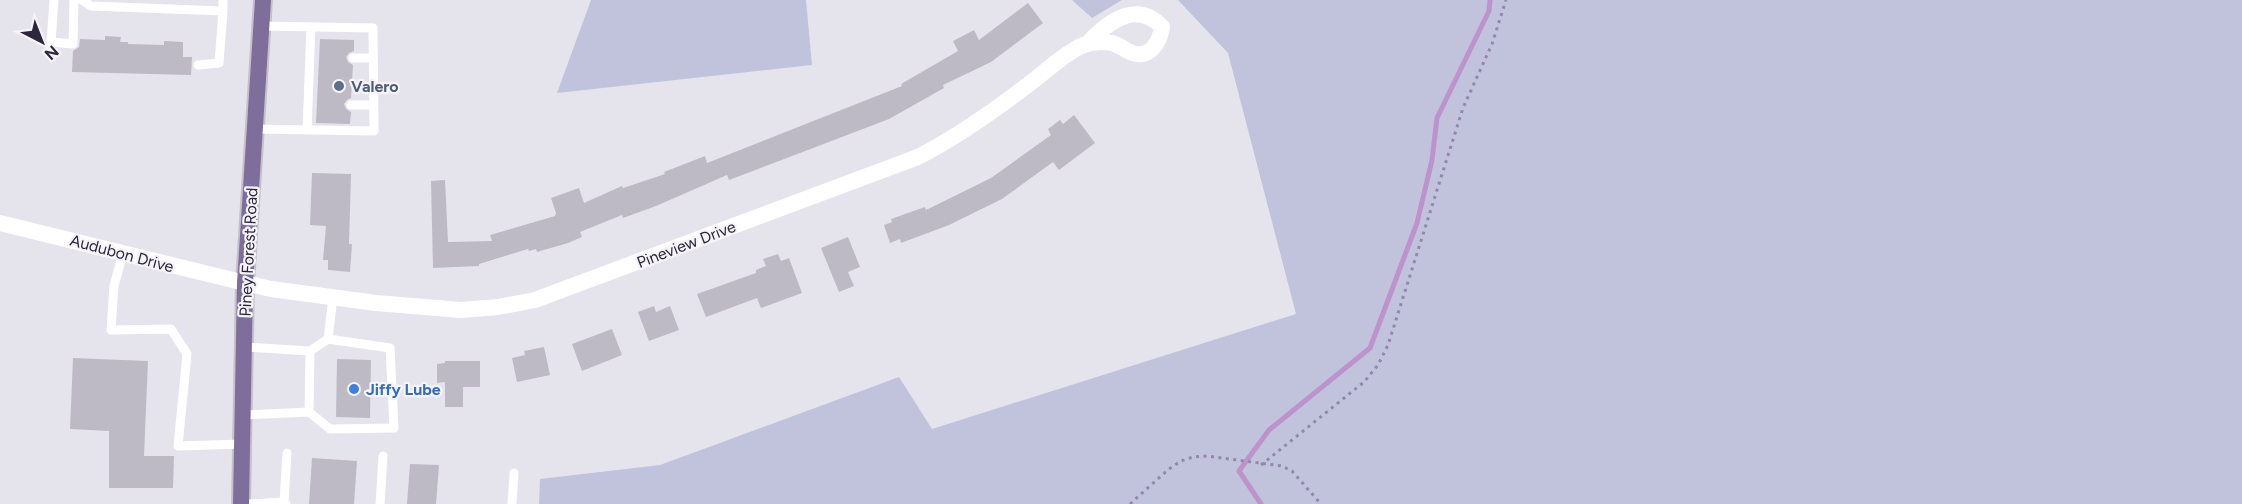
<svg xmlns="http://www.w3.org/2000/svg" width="2242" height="504" font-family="Figtree,sans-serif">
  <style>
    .green { fill: #c0c3db }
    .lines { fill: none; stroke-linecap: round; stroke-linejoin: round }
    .stream { stroke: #bd93cb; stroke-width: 5 }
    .building { fill: #bdbac6 }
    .primary-casing { stroke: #c4c2c8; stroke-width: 20 }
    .path { stroke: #9388ac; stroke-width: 3; stroke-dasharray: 3 4.5; stroke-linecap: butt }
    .service { stroke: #fff; stroke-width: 9 }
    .minor { stroke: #fff; stroke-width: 16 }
    .tertiary { stroke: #fff; stroke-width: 16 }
    .primary { stroke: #7e6e9c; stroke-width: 16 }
    .service-dot { fill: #5c6f8a; stroke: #f5f4f9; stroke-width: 2 }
    .shop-dot { fill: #3f7fe0; stroke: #f5f4f9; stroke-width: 2 }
    .labels { text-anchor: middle; stroke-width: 4.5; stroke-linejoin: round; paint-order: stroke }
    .service-label { font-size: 16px; font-weight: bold; fill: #4e5e75; stroke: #f5f4f9; text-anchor: start }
    .street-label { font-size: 16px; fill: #2d263c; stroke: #f5f4f9 }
    .shop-label { font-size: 16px; font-weight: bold; fill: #366cbe; stroke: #f5f4f9; text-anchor: start }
  </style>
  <rect width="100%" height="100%" fill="#e5e4ec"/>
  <!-- green -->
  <path class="green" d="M 591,0 L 806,0 L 812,65 L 557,93 Z
    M 1072,0 L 1122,0 L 1092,18 Z
    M 1178,0 L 2242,0 L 2242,504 L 539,504 L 540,479 L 660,465 L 899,377 L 932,429 L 1296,314 L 1228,53 Z"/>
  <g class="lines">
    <!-- stream -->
    <path class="stream" d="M 1261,504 L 1239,471 L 1269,430 L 1370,348 L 1417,223 L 1432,160 L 1437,118 L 1489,11 L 1490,0"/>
  </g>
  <!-- building -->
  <path class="building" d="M 1028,3 L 1043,23 L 991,62 L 943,85 L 944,88 L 889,119 L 729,180 L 727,175 L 656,206 L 623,218 L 622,215 L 580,232 L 582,237 L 568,243 L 537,252 L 536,249 L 529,251 L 528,249 L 479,264 L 479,266 L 433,268 L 431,181 L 445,180 L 448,242 L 492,241 L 490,235 L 555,216 L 556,213 L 551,198 L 579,188 L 584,203 L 622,186 L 623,188 L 665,174 L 664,172 L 705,156 L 707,163 L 902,86 L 901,84 L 958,51 L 953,41 L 974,30 L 979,40 Z
    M 105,36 L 121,37 L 120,42 L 128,42 L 128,44 L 164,45 L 164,41 L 183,42 L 183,57 L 192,57 L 191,75 L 72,72 L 73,51 L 79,47 L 80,39 L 105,40 Z
    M 320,39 L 354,40 L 354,51 L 349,53 L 346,57 L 348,62 L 353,65 L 351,98 L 347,100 L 344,104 L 346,109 L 351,112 L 350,124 L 316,123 Z
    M 1074,115 L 1095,143 L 1059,170 L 1053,162 L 1002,199 L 949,225 L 901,243 L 900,239 L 890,243 L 884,225 L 892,222 L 891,219 L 925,207 L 926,210 L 991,178 L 1051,135 L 1048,129 L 1060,120 L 1063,124 Z
    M 312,173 L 351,174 L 349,244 L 352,244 L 350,272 L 328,270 L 328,260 L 323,260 L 326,226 L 310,225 Z
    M 848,237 L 860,267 L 848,272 L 854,286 L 839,292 L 821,248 Z
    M 778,254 L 781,261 L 789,258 L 802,293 L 761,308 L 757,298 L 706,317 L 697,294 L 756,273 L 756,270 L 766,266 L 763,259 Z
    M 654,306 L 656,312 L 670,306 L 679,330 L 649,341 L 638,312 Z
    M 612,329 L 622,355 L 582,371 L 572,344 Z
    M 544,347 L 550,375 L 517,382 L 512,358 L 525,355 L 524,351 Z
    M 73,358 L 148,361 L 144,456 L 174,456 L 173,488 L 109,488 L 109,431 L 70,429 Z
    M 337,359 L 371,360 L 370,418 L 336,417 Z
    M 445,361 L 480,361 L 480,387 L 463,387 L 463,407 L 445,407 L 445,382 L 437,383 L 437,364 L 445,363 Z
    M 312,458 L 357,461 L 354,504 L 309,504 Z
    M 410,464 L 439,465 L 436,504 L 407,504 Z"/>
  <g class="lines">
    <defs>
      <path id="primary" d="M 241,504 L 245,283 L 263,0"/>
    </defs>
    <!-- primary casing -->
    <use href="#primary" class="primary-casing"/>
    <!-- path -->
    <path class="path" d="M 1261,465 L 1364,382 L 1378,365 L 1388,345 L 1463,108 L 1492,44 L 1506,0
      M 1130,504 L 1169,469 L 1181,461 L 1193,457 L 1207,456 L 1282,466 L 1292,471 L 1321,504"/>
    <!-- service -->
    <path class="service" d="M 54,0 L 51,42 L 73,44 L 74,0
      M 82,0 L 91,6 L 223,11 L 223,0
      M 353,58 L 373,58
      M 198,65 L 219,63 L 223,11
      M 351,105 L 374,105
      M 255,129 L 374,131 L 373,28 L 261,26
      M 307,130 L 311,27
      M 123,253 L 114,286 L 111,330 L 171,329 L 187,354 L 178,446 L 242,444
      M 328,339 L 333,297
      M 309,412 L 310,351
      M 243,415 L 309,412 L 330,429 L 394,428 L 390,348 L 328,339 L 310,351 L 244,347
      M 284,502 L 287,453
      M 249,504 L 284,502 L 286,504
      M 380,504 L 383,456
      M 512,504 L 514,473"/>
    <!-- minor -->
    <path class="minor" d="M 245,283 L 271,289 L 376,303 L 461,310 L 498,307 L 535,300 L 918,157 C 957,137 991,113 1025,87 C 1043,74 1061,56 1081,46 C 1091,42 1101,41 1112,43 C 1119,45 1125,50 1132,53 C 1150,59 1160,42 1162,27 C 1137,0 1109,21 1088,43"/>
    <!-- tertiary -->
    <path class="tertiary" d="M 0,223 L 245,283"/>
    <!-- primary -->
    <use href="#primary" class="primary"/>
  </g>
  <!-- markers -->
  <circle class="service-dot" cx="339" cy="86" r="6"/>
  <circle class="shop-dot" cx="354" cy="389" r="6"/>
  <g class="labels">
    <!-- service labels -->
    <g class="service-label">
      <text x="351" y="92">Valero</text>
    </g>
    <!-- street labels -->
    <g class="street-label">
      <text transform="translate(686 244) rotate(-21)" y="6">Pineview Drive</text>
      <text transform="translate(248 252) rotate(-87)" y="6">Piney Forest Road</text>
      <text transform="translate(122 253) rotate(15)" y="6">Audubon Drive</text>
    </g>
    <!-- shop labels -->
    <g class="shop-label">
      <text x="366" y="395">Jiffy Lube</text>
    </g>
  </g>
  <!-- north arrow -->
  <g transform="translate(42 42) rotate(138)" stroke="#f5f4f9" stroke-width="4.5" paint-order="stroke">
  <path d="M0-4.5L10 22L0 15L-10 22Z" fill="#2d263c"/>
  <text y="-9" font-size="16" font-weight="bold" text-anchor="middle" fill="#2d263c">N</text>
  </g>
</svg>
